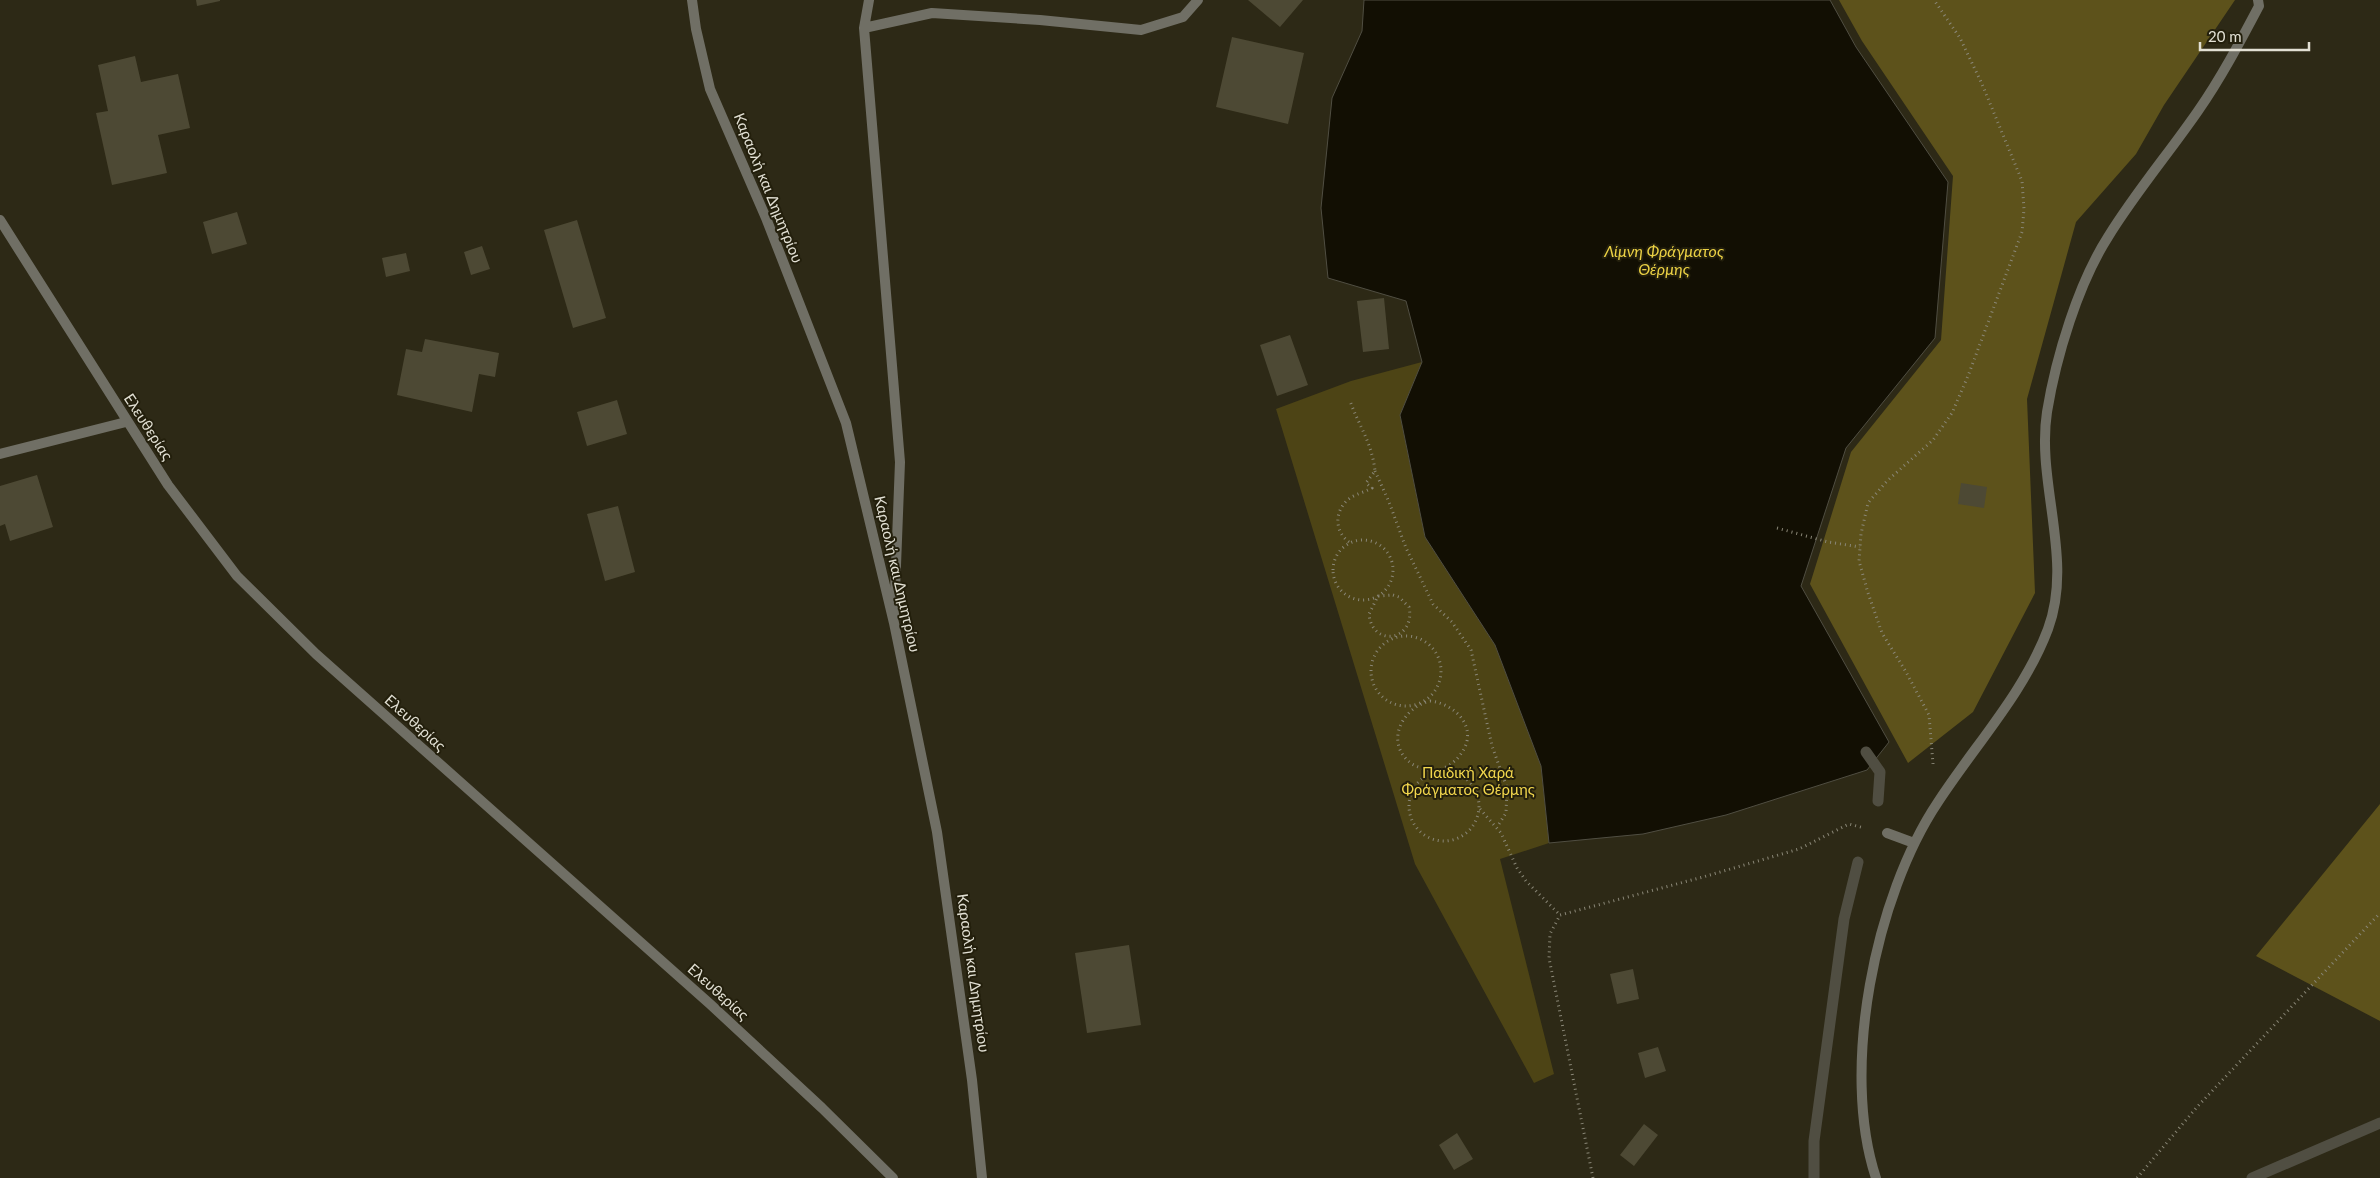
<svg xmlns="http://www.w3.org/2000/svg" width="2380" height="1178" font-family="Lato,sans-serif">
  <style>
    .green { fill: #4d4415 }
    .forest { fill: #5d521b }
    .water { fill: #120f03; stroke: #504e42 }
    .lines { fill: none; stroke-linecap: round; stroke-linejoin: round }
    .stream { stroke: #504e42; stroke-width: 11 }
    .building { fill: #4d4934 }
    .path { stroke: #8a8777; stroke-width: 3; stroke-dasharray: 1 4; stroke-linecap: butt }
    .service { stroke: #706f65; stroke-width: 10 }
    .minor { stroke: #706f65; stroke-width: 10 }
    .labels { text-anchor: middle; stroke-width: 4; stroke-linejoin: round; paint-order: stroke }
    .street-label { font-size: 15px; fill: #e2e0d4; stroke: #231f0c }
    .park-label { font-size: 15px; fill: #f2d74d; stroke: #231f0c }
    .water-label { font-size: 16px; font-style: italic; fill: #ebd144; stroke: #231f0c }
  </style>
  <rect width="100%" height="100%" fill="#2d2916"/>
  <!-- green -->
  <path class="green" d="M 1422,362 L 1400,415 L 1425,537 L 1495,645 L 1541,766 L 1549,843 L 1500,859 L 1554,1074 L 1534,1083 L 1415,864 L 1276,409 L 1351,381 Z"/>
  <!-- forest -->
  <path class="forest" d="M 1839,0 L 2235,0 L 2164,105 L 2136,154 L 2076,222 L 2027,399 L 2035,593 L 1973,712 L 1908,763 L 1810,584 L 1851,452 L 1941,340 L 1953,176 L 1862,41 Z
    M 2380,804 L 2380,1021 L 2256,956 Z"/>
  <!-- water -->
  <path class="water" d="M 1364,0 L 1830,0 L 1856,47 L 1948,182 L 1935,338 L 1846,448 L 1801,586 L 1889,742 L 1867,770 L 1726,815 L 1643,834 L 1549,843 L 1541,766 L 1495,645 L 1425,537 L 1400,415 L 1422,362 L 1406,301 L 1328,278 L 1321,208 L 1332,98 L 1362,31 Z"/>
  <g class="lines">
    <!-- stream -->
    <path class="stream" d="M 1866,752 L 1880,772 L 1878,801
      M 1814,1178 L 1814,1141 L 1844,919 L 1858,862
      M 2252,1178 L 2380,1123"/>
  </g>
  <!-- building -->
  <path class="building" d="M 196,0 L 220,0 L 220,1 L 197,6 Z
    M 1248,0 L 1303,0 L 1280,27 Z
    M 1232,37 L 1304,53 L 1288,124 L 1216,107 Z
    M 135,56 L 141,82 L 178,74 L 190,128 L 158,135 L 167,173 L 112,185 L 96,113 L 108,111 L 98,65 Z
    M 237,212 L 247,244 L 212,254 L 203,222 Z
    M 577,220 L 606,318 L 573,328 L 544,230 Z
    M 482,246 L 490,269 L 471,275 L 464,252 Z
    M 406,253 L 410,271 L 386,277 L 382,258 Z
    M 1384,298 L 1389,349 L 1363,352 L 1357,301 Z
    M 1290,335 L 1308,385 L 1277,396 L 1260,345 Z
    M 425,339 L 499,353 L 495,377 L 479,374 L 472,412 L 397,395 L 406,349 L 422,352 Z
    M 617,400 L 627,434 L 587,446 L 577,412 Z
    M 37,475 L 53,527 L 10,541 L 5,524 L 0,526 L 0,486 Z
    M 1961,483 L 1987,487 L 1984,508 L 1958,504 Z
    M 618,506 L 635,572 L 605,581 L 587,514 Z
    M 1129,945 L 1141,1025 L 1087,1033 L 1075,953 Z
    M 1633,969 L 1639,999 L 1617,1004 L 1610,974 Z
    M 1658,1047 L 1666,1071 L 1645,1078 L 1638,1053 Z
    M 1644,1124 L 1658,1135 L 1634,1166 L 1620,1155 Z
    M 1457,1133 L 1473,1159 L 1454,1170 L 1439,1145 Z"/>
  <g class="lines">
    <!-- path -->
    <path class="path" d="M 1375,471 L 1389,502 L 1406,548 L 1433,604 L 1452,622 L 1471,650 L 1492,746 L 1507,788 L 1506,813 L 1497,827
      M 1777,528 L 1828,542 L 1860,547
      M1333 570a30 30 0 1 1 60 0a30 30 0 1 1-60 0Z
      M 1349,542 C 1334,531 1334,510 1350,498 C 1356,494 1365,492 1372,488 L 1366,483 L 1375,471 C 1372,443 1359,426 1350,401
      M 1393,595 L 1399,597 L 1409,607 C 1416,641 1372,648 1369,614 L 1378,596 Z
      M1371 671a35 35 0 1 1 70 0a35 35 0 1 1-70 0Z
      M 1430,701 C 1457,704 1480,730 1460,755 C 1454,764 1444,768 1435,772 C 1427,770 1419,768 1412,764 C 1384,744 1401,708 1430,701 Z
      M 1933,764 L 1929,715 L 1906,672 L 1882,633 L 1868,593 L 1859,561 L 1861,534 L 1868,503 L 1887,481 L 1933,440 L 1952,413 L 1968,376 L 2022,232 L 2024,209 L 2022,181 L 1982,84 L 1960,38 L 1934,0
      M1409 806a35 35 0 1 1 70 0a35 35 0 1 1-70 0Z
      M 1480,809 L 1501,833 L 1517,868 L 1526,881 L 1560,915
      M 1593,1178 L 1549,958 L 1550,934 L 1560,915 L 1703,877 L 1799,849 L 1849,824 L 1864,828
      M 2137,1178 L 2197,1107 L 2380,913"/>
    <!-- service -->
    <path class="service" d="M 869,0 L 864,28 L 900,462 L 894,617
      M 864,28 L 932,13 L 1040,20 L 1141,30 L 1183,17 L 1198,0"/>
    <!-- minor -->
    <path class="minor" d="M 692,0 L 696,29 L 710,89 L 766,218 L 846,423 L 894,623 L 937,832 L 972,1080 L 982,1178
      M 0,220 L 168,485 L 237,576 L 316,654 L 710,1004 L 822,1108 L 893,1178
      M 0,454 L 126,422
      M 1887,833 L 1914,843
      M 1876,1178 C 1840,1070 1875,896 1938,802 C 1975,745 2024,693 2048,629 C 2074,559 2036,483 2047,412 C 2056,357 2078,284 2108,237 C 2135,193 2169,153 2198,111 C 2221,78 2240,42 2259,6 L 2258,0"/>
  </g>
  <g class="labels">
    <!-- street labels -->
    <g class="street-label">
      <text transform="translate(768 188) rotate(68)" y="5">Καραολή και Δημητρίου</text>
      <text transform="translate(148 427) rotate(57)" y="5">Ελευθερίας</text>
      <text transform="translate(897 574) rotate(77)" y="5">Καραολή και Δημητρίου</text>
      <text transform="translate(415 723) rotate(42)" y="5">Ελευθερίας</text>
      <text transform="translate(973 973) rotate(82)" y="5">Καραολή και Δημητρίου</text>
      <text transform="translate(718 992) rotate(42)" y="5">Ελευθερίας</text>
    </g>
    <!-- park labels -->
    <g class="park-label">
      <text x="1468" y="778">Παιδική Χαρά<tspan x="1468" dy="17">Φράγματος Θέρμης</tspan></text>
    </g>
    <!-- water labels -->
    <g class="water-label">
      <text x="1664" y="257">Λίμνη Φράγματος<tspan x="1664" dy="18">Θέρμης</tspan></text>
    </g>
  </g>
  <!-- scale -->
  <path d="M2200 42v8h109v-8" fill="none" stroke="#e2e0d4" stroke-width="2.5"/>
  <text x="2208" y="42" font-size="15" fill="#e2e0d4" stroke="#231f0c" stroke-width="4" paint-order="stroke">20 m</text>
</svg>
